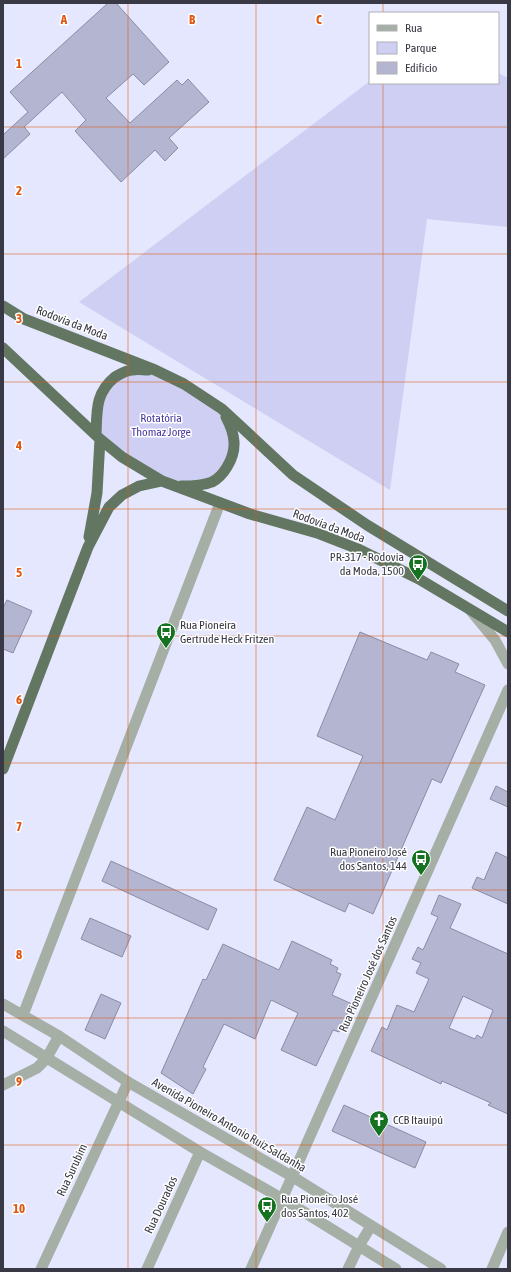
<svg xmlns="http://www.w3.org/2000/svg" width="511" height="1272" font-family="'Asap Condensed',sans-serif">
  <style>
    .green { fill: #cecff2 }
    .building { fill: #b4b5d1; stroke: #8a8ba5; fill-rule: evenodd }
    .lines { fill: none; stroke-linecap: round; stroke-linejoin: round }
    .minor { stroke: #a5afa5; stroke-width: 11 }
    .tertiary { stroke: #a5afa5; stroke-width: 11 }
    .trunk { stroke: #637662; stroke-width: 11 }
    .grid { fill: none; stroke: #df570f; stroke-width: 1; stroke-opacity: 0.55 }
    .labels { text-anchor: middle; stroke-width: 3; stroke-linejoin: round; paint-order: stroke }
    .street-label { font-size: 12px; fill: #383944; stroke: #fff }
    .park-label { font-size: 12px; fill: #493c9f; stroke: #fff }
    .poi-label { font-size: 12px; fill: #383944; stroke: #fff; text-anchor: start }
    .grid-label { font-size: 13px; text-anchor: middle; font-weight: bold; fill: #df570f; stroke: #fff; stroke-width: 3; stroke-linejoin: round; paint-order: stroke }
  </style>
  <rect width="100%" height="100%" fill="#e5e7fe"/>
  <!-- green -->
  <path class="green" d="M 498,73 L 508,78 L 508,227 L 427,219 L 390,490 L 79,302 L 370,81 L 370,83 L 498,83 Z
    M 155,370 L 222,409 L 235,445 L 213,482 L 174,486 L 100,439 L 97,410 L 118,375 Z"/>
  <!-- building -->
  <path class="building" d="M 108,3 L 116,3 L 169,62 L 144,85 L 133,74 L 106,98 L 130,123 L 177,80 L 182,85 L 188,79 L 209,102 L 169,138 L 178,148 L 165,161 L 155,150 L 121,182 L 75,131 L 86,120 L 62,92 L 24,127 L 30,134 L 3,159 L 3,135 L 28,112 L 10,92 Z
    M 7,600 L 32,611 L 13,653 L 3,649 L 3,608 Z
    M 360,632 L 427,660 L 431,652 L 459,664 L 455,672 L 485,685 L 441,783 L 432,779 L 373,914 L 349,903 L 345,912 L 274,880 L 307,807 L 335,820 L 363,756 L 317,736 Z
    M 496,786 L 508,792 L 508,807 L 490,799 Z
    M 496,852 L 508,858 L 508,904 L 472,888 L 477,877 L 484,880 Z
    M 111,861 L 217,909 L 208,930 L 102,881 Z
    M 439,895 L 461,904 L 450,928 L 508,954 L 508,1114 L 488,1105 L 491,1103 L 442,1081 L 441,1084 L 371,1051 L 382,1027 L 387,1030 L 397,1005 L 414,1012 L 429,979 L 416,973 L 421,963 L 412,959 L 418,947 L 423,950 L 438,917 L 431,914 ZM 463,996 L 493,1010 L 482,1038 L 477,1035 L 475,1039 L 449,1028 Z
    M 90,918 L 131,936 L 122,957 L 81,939 Z
    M 292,941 L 332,960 L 330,964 L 338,968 L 336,972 L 341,974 L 332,995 L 352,1004 L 339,1032 L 333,1030 L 316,1066 L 281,1050 L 298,1013 L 271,1000 L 255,1039 L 224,1024 L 203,1067 L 206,1069 L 193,1094 L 161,1073 L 203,979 L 206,980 L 223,944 L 279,970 Z
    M 101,994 L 121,1003 L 105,1039 L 85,1030 Z
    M 344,1105 L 426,1142 L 415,1168 L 332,1131 Z"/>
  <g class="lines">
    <!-- minor -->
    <path class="minor" d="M 471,611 L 495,640 L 508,664
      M 23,1015 L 220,503
      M 3,1085 L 37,1068 L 46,1059 L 59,1036
      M 41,1269 L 128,1082
      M 147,1269 L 200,1152
      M 251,1269 L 508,690
      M 348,1269 L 359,1246 L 371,1226
      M 492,1269 L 508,1232"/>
    <!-- tertiary -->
    <path class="tertiary" d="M 3,1004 L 59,1036 L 128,1082 L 293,1177 L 441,1269
      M 3,1031 L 200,1152 L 283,1199 L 396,1269"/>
    <!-- trunk -->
    <path class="trunk" d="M 3,306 L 24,319 L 155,370 L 184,384 L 222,409 L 293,475 L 367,525 L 508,611
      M 3,348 L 100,439 L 122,457 L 162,481 L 250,514 L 317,533 L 358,549 L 419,579 L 508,632
      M 96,435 C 97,411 95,393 115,377 C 120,374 127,370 132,370 C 138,369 143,370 148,370
      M 181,486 C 191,486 202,486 212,482 C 218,479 224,472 227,467 C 238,449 235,434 226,417
      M 89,537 L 97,493 L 100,439
      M 3,769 L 88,547 L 109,507 L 122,495 L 139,486 L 162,481"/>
  </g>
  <!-- grid -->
  <path class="grid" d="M 128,3 L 128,1269M 256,3 L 256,1269M 383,3 L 383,13M 383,83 L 383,1269M 3,127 L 508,127M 3,254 L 508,254M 3,382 L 508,382M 3,509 L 508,509M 3,636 L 508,636M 3,763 L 508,763M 3,890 L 508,890M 3,1018 L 508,1018M 3,1145 L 508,1145"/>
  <!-- icons -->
  <defs>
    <symbol id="bus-pin" viewBox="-11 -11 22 30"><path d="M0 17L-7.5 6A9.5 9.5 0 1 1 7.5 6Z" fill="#147220" stroke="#fff"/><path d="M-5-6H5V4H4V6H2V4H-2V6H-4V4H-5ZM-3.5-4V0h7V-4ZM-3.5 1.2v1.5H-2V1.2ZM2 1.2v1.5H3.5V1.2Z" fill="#fff"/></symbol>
    <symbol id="church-pin" viewBox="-11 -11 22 30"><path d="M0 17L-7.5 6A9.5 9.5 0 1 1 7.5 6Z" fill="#147220" stroke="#fff"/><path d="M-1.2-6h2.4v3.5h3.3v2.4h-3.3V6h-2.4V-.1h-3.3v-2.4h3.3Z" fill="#fff"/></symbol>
  </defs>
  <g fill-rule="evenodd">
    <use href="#bus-pin" x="407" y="553" width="22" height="30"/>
    <use href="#bus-pin" x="155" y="621" width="22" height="30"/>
    <use href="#bus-pin" x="410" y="848" width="22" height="30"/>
    <use href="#church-pin" x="368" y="1109" width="22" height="30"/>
    <use href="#bus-pin" x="256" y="1195" width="22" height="30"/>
  </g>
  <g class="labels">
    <!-- street labels -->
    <g class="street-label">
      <text transform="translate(72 323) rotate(21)" y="4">Rodovia da Moda</text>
      <text transform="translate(329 526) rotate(20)" y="4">Rodovia da Moda</text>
      <text transform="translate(368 974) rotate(-66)" y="4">Rua Pioneiro José dos Santos</text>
      <text transform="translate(229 1125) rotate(30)" y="4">Avenida Pioneiro Antonio Ruiz Saldanha</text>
      <text transform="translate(72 1170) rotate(-65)" y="4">Rua Surubim</text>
      <text transform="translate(161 1205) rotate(-65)" y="4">Rua Dourados</text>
    </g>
    <!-- park labels -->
    <g class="park-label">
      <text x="161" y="422">Rotatória<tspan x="161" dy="14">Thomaz Jorge</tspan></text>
    </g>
    <!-- poi labels -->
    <g class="poi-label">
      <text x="404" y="561" text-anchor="end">PR-317 - Rodovia<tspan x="404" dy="14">da Moda, 1500</tspan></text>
      <text x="180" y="629">Rua Pioneira<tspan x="180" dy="14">Gertrude Heck Fritzen</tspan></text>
      <text x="407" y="856" text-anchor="end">Rua Pioneiro José<tspan x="407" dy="14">dos Santos, 144</tspan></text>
      <text x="393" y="1124">CCB Itauipú</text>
      <text x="281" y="1203">Rua Pioneiro José<tspan x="281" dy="14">dos Santos, 402</tspan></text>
    </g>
  </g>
  <g class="grid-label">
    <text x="64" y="24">A</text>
    <text x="192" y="24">B</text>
    <text x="319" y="24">C</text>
    <text x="19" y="68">1</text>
    <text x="19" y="195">2</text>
    <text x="19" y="323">3</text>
    <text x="19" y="450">4</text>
    <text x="19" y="577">5</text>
    <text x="19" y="704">6</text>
    <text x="19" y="831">7</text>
    <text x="19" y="959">8</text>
    <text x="19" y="1086">9</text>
    <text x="19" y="1213">10</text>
  </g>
  <!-- border -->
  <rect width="511" height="1272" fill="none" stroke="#383944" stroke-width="8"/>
  <!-- legend -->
  <rect x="369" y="12" width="130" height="72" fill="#ffffff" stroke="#afb0b4"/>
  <rect x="377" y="25" width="20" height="6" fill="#a5afa5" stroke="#afb0b4"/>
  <text x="405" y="32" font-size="12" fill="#383944">Rua</text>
  <rect x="377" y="42" width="20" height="12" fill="#cecff2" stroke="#afb0b4"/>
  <text x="405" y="52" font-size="12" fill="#383944">Parque</text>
  <rect x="377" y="62" width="20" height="12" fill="#b4b5d1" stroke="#afb0b4"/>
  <text x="405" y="72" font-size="12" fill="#383944">Edifício</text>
</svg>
